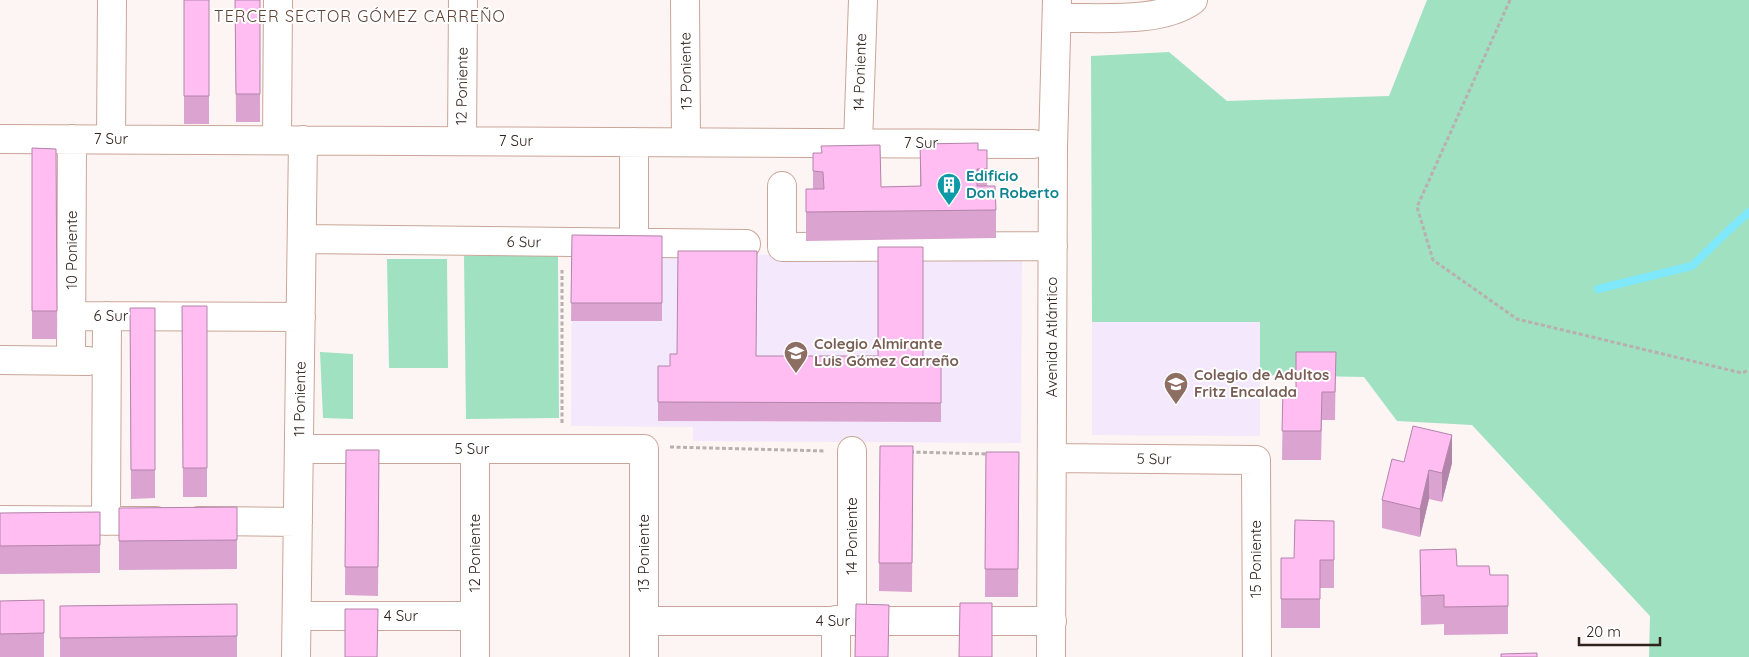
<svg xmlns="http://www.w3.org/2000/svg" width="1749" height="657" font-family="Quicksand,sans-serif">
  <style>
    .education { fill: #f4e8fc }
    .green { fill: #9fe1c1 }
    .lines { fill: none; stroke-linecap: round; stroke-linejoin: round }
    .stream { stroke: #7fe8fb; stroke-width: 8 }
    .minor-casing { stroke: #c9a699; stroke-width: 30 }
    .path { stroke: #b9afac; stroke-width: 3; stroke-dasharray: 4 2.5; stroke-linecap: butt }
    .minor { stroke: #fff; stroke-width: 28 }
    .wall { fill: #dba3cf }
    .shaded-wall { fill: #b284a9 }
    .building { fill: #ffbdf1; stroke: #b284a9 }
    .labels { text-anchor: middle; stroke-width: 4; stroke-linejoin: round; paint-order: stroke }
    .street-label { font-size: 15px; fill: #30231e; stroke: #fff }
    .culture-label { font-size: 15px; font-weight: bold; fill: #0d838f; stroke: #fff; text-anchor: start }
    .education-label { font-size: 15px; font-weight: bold; fill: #785e54; stroke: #fff; text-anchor: start }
    .neighbourhood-label { font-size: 16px; letter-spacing: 1px; fill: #604337; stroke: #fff }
  </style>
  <rect width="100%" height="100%" fill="#fdf5f3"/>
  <!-- education -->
  <path class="education" d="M 572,254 L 1022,256 L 1021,443 L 693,441 L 693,427 L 571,426 Z
    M 1092,322 L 1260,322 L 1260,436 L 1092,435 Z"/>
  <!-- green -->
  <path class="green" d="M 1427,0 L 1749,0 L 1749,657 L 1649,657 L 1650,616 L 1472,425 L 1397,421 L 1364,377 L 1260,375 L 1260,322 L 1092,322 L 1091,56 L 1169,52 L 1227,101 L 1389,96 Z
    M 558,255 L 559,418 L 466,419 L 464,256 Z
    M 387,259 L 447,259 L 448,368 L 389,368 Z
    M 320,352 L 353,354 L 353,419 L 323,418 Z"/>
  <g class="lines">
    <!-- stream -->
    <path class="stream" d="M 1598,289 L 1692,266 L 1729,230 L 1749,212"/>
    <defs>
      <path id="minor" d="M 685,0 L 686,142
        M 1058,18 C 1096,17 1161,24 1193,0
        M 0,139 L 1033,144
        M 111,139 L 112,0
        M 277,140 L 278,0
        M 462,141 L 463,0
        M 858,143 L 863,0
        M 782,186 L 782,247 L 1053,246
        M 302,239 L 746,244
        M 634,243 L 634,142
        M 71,316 L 301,317
        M 0,360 L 88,361
        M 71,360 L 72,139
        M 299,449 L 644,449 L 644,657
        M 1052,458 L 1256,460 L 1257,657
        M 0,520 L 156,521
        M 106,521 L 107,316
        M 199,521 L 298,522
        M 297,616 L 475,616
        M 836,620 L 836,657
        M 644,621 L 1052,621
        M 852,621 L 852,451
        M 296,657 L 303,140
        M 475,657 L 475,449
        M 1051,657 L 1053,147 L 1057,0"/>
    </defs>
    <!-- minor casing -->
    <use href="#minor" class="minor-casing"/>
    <!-- path -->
    <path class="path" d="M 1510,0 L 1417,207 L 1433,260 L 1517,319 L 1742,373 L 1749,370
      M 562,423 L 562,270
      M 670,447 L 826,451
      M 910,452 L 989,454"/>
    <!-- minor -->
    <use href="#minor" class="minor"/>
  </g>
  <!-- wall -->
  <path class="wall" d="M 184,0 L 209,0 L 209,124 L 184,124 Z
    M 235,0 L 260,0 L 260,122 L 236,122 Z
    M 920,144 L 978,150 L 987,150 L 987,186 L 996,210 L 996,238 L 806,241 L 806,189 L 813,189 L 813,153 L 881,187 L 920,186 Z
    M 32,148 L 56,149 L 57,339 L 32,339 Z
    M 572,235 L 662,236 L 662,321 L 571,321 Z
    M 182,306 L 207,306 L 207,497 L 183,497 Z
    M 130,308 L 155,308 L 155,498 L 131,499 Z
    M 1336,352 L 1335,420 L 1322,420 L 1321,460 L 1282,460 L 1283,389 L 1296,389 Z
    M 757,356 L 941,360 L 941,422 L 658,421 L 658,366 L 670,366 Z
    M 880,446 L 913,446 L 912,592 L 879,591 Z
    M 346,450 L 379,450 L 378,596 L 345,595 Z
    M 986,452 L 1019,452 L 1018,597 L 985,597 Z
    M 1404,462 L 1452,463 L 1442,502 L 1429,499 L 1420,537 L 1382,528 L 1382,500 Z
    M 237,507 L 237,569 L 119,570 L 119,508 Z
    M 100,512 L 100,573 L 0,574 L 0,513 Z
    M 1334,549 L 1334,588 L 1320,588 L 1320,628 L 1281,628 L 1281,558 L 1294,558 Z
    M 1420,550 L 1457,566 L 1490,575 L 1508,606 L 1508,634 L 1444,635 L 1444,624 L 1421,625 Z
    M 44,600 L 44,657 L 0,657 L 0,601 Z
    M 237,604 L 237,657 L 60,657 L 60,606 Z"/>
  <!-- shaded-wall -->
  <path class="shaded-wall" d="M 1452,435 L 1452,463 L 1442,502 L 1442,473 Z
    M 1429,470 L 1429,499 L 1420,537 L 1420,509 Z"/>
  <!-- building -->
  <path class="building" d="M 184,0 L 209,0 L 209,96 L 184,96 Z
    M 235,0 L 260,0 L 260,94 L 236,94 Z
    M 978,143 L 978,150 L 987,150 L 987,169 L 977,169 L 977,186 L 995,186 L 996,210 L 806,212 L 806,189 L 824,189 L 823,172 L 813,171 L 813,153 L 822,153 L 821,146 L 880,145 L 881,187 L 921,186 L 920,144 Z
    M 32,148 L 56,149 L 57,311 L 32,311 Z
    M 572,235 L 662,236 L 662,303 L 571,303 Z
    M 878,247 L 923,247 L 923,360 L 941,360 L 941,403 L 658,402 L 658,366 L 670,366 L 670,354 L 677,354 L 678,251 L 757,251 L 756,356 L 878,356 Z
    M 182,306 L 207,306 L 207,468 L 183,468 Z
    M 130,308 L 155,308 L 155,470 L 131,470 Z
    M 1296,352 L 1336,352 L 1335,392 L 1322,392 L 1321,431 L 1282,431 L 1283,389 L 1296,389 Z
    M 1413,426 L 1452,435 L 1442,473 L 1429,470 L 1420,509 L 1382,500 L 1392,459 L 1404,462 Z
    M 880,446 L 913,446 L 912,563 L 879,563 Z
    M 346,450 L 379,450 L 378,567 L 345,567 Z
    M 986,452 L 1019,452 L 1018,569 L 985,569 Z
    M 237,507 L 237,540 L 119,541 L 119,508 Z
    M 100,512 L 100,545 L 0,546 L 0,513 Z
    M 1295,520 L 1334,521 L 1334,560 L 1320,560 L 1320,599 L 1281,599 L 1281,558 L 1294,558 Z
    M 1456,549 L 1457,566 L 1489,566 L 1490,575 L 1508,575 L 1508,606 L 1444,607 L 1444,595 L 1421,596 L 1420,550 Z
    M 44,600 L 44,633 L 0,634 L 0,601 Z
    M 960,603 L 992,603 L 992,657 L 959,657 Z
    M 237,604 L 237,636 L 60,638 L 60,606 Z
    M 856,604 L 889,605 L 888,657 L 855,657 Z
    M 345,609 L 378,609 L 377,657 L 345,657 Z
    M 1537,653 L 1537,657 L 1501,657 L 1501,654 Z"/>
  <!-- icons -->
  <defs>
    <symbol id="building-pin" viewBox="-11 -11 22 30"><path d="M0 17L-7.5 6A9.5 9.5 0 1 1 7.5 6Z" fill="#0f9aa8" stroke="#fff"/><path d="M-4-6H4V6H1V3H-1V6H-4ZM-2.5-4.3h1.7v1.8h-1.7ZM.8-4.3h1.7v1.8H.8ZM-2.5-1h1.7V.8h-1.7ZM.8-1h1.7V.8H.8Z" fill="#fff"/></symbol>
    <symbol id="school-pin" viewBox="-11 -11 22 30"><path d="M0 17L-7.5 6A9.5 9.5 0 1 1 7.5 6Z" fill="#8d6e63" stroke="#fff"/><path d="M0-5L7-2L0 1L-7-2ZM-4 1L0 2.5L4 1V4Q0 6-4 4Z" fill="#fff"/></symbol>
  </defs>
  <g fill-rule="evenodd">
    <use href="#building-pin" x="935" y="171" width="28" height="38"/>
    <use href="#school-pin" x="782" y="339" width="28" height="38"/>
    <use href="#school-pin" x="1162" y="370" width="28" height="38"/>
  </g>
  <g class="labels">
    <!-- street labels -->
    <g class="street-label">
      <text transform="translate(686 71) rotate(-91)" y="5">13 Poniente</text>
      <text transform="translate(860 72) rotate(-88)" y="5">14 Poniente</text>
      <text transform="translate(462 86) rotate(-89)" y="5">12 Poniente</text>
      <text x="111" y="144">7 Sur</text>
      <text x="516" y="146">7 Sur</text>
      <text x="921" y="148">7 Sur</text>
      <text transform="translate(524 242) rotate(1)" y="5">6 Sur</text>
      <text transform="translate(72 250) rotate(-90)" y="5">10 Poniente</text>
      <text x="111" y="321">6 Sur</text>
      <text transform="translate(1052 337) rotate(-90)" y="5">Avenida Atlántico</text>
      <text transform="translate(300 399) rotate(-89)" y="5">11 Poniente</text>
      <text x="472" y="454">5 Sur</text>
      <text transform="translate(1154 459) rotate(1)" y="5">5 Sur</text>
      <text transform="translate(852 536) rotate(-90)" y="5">14 Poniente</text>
      <text transform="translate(475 553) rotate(-90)" y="5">12 Poniente</text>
      <text transform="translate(644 553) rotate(-90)" y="5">13 Poniente</text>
      <text transform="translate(1256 559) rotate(-90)" y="5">15 Poniente</text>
      <text x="401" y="621">4 Sur</text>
      <text x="833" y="626">4 Sur</text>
    </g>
    <!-- culture labels -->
    <g class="culture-label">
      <text x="966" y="181">Edificio<tspan x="966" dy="17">Don Roberto</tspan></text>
    </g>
    <!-- education labels -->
    <g class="education-label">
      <text x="814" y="349">Colegio Almirante<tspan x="814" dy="17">Luis Gómez Carreño</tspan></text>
      <text x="1194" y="380">Colegio de Adultos<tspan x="1194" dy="17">Fritz Encalada</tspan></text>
    </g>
    <!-- neighbourhood labels -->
    <g class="neighbourhood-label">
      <text x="360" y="22">TERCER SECTOR GÓMEZ CARREÑO</text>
    </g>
  </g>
  <!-- scale -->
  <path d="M1579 637v8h81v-8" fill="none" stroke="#30231e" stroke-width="2.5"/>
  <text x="1586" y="637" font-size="15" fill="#30231e" stroke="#ffffff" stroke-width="4" paint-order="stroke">20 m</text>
</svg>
